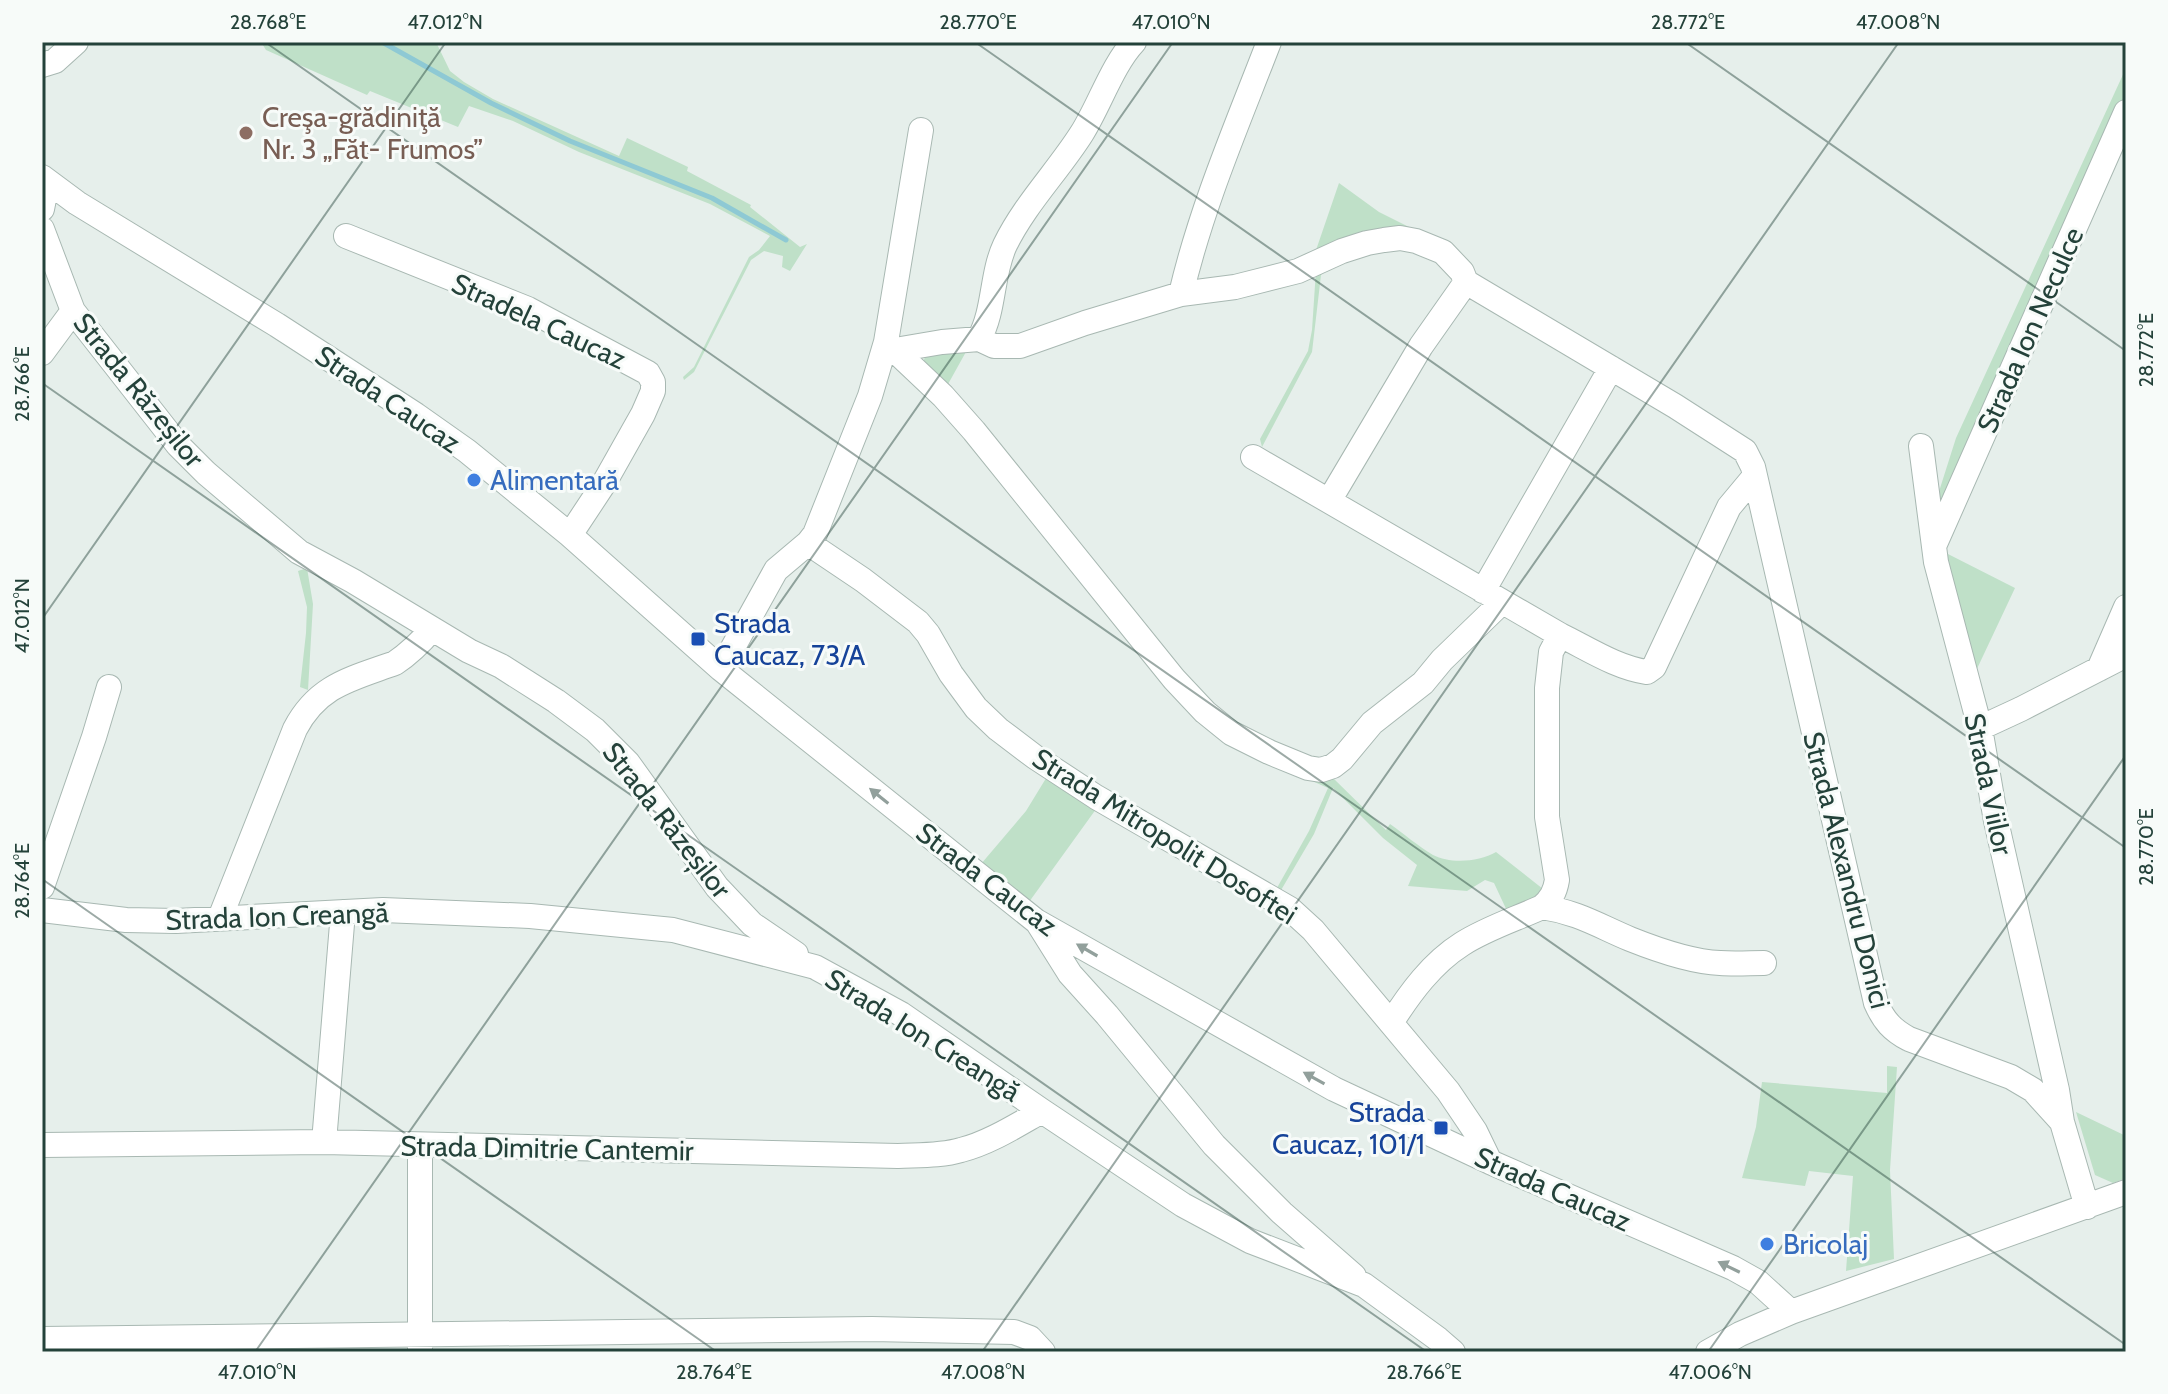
<svg xmlns="http://www.w3.org/2000/svg" width="2168" height="1394" font-family="Cabin,sans-serif">
  <style>
    .green { fill: #bfe0c8 }
    .lines { fill: none; stroke-linecap: round; stroke-linejoin: round }
    .stream { stroke: #8ec9d4; stroke-width: 5 }
    .minor-casing { stroke: #a8b8b2; stroke-width: 26 }
    .minor { stroke: #fff; stroke-width: 24 }
    .oneway { fill: #92a09c }
    .ticks { fill: none; stroke: #24423a; stroke-width: 2; stroke-opacity: 0.45 }
    .education-dot { fill: #8d6e63; stroke: #f7fbf9; stroke-width: 3 }
    .shop-dot { fill: #3f7fe0; stroke: #f7fbf9; stroke-width: 3 }
    .transit-dot { fill: #1a4fb4; stroke: #f7fbf9; stroke-width: 3 }
    .labels { text-anchor: middle; stroke-width: 6; stroke-linejoin: round; paint-order: stroke }
    .education-label { font-size: 28px; fill: #785e54; stroke: #f7fbf9; text-anchor: start }
    .street-label { font-size: 28px; fill: #24423a; stroke: #f7fbf9 }
    .shop-label { font-size: 28px; fill: #366cbe; stroke: #f7fbf9; text-anchor: start }
    .transit-label { font-size: 28px; fill: #164399; stroke: #f7fbf9; text-anchor: start }
    .neatline { fill: none; stroke: #24423a; stroke-width: 3 }
    .ticks-label { font-size: 20px; text-anchor: middle; fill: #24423a }
  </style>
  <rect width="100%" height="100%" fill="#e6efeb"/>
  <!-- green -->
  <path class="green" d="M 261,42 L 436,42 L 450,71 L 464,82 L 493,99 L 619,156 L 627,138 L 688,167 L 687,171 L 751,205 L 750,207 L 800,247 L 807,244 L 790,271 L 782,267 L 783,256 L 764,251 L 751,260 L 694,372 L 684,380 L 683,377 L 694,367 L 749,257 L 759,250 L 770,236 L 710,204 L 579,152 L 513,121 L 469,106 L 458,127 L 370,91 L 367,95 L 266,50 Z
    M 2126,68 L 2126,102 L 1937,522 L 1935,504 L 1956,438 Z
    M 1339,183 L 1379,212 L 1413,229 L 1315,253 Z
    M 1333,262 L 1321,275 L 1312,352 L 1262,447 L 1260,439 L 1308,351 L 1312,330 L 1316,270 Z
    M 967,350 L 947,386 L 923,362 L 926,355 Z
    M 1944,552 L 2015,588 L 1975,673 Z
    M 307,568 L 313,604 L 308,690 L 300,687 L 306,633 L 307,607 L 298,571 Z
    M 1294,773 L 1333,778 L 1386,830 L 1390,824 C 1404,834 1418,846 1433,855 C 1450,864 1479,862 1496,852 L 1543,889 L 1532,899 L 1508,913 L 1494,883 L 1485,880 L 1467,891 L 1408,886 L 1417,865 L 1383,838 L 1333,788 L 1314,834 L 1277,897 L 1273,895 L 1309,831 L 1328,788 Z
    M 1048,775 L 1099,805 L 1029,902 L 981,864 L 1026,811 Z
    M 1887,1066 L 1897,1067 L 1890,1170 L 1894,1259 L 1846,1271 L 1853,1176 L 1809,1171 L 1805,1186 L 1742,1178 L 1756,1127 L 1762,1082 L 1887,1093 Z
    M 2076,1112 L 2126,1136 L 2126,1178 L 2113,1183 L 2095,1175 Z"/>
  <g class="lines">
    <!-- stream -->
    <path class="stream" d="M 382,42 L 491,103 L 570,141 L 712,198 L 786,240"/>
    <defs>
      <path id="minor" d="M 42,65 L 55,61 L 76,42
        M 42,177 L 77,203 L 277,325 L 416,415 L 467,451 L 570,535 L 721,669 L 1036,921 L 1334,1089 L 1490,1162 L 1733,1268 L 1758,1282 L 1791,1312
        M 42,209 L 44,199 L 51,185
        M 42,229 L 73,311 L 178,445 L 206,473 L 299,552 L 353,581 L 469,651 L 501,666 L 556,701 L 595,730 L 628,763 L 717,887 L 752,924 L 796,954
        M 346,236 L 528,309 L 648,373 L 653,382 L 653,391 L 643,414 L 603,485 L 570,535
        M 1181,294 C 1201,208 1237,125 1269,42
        M 979,339 C 995,310 991,275 1005,245 C 1025,204 1058,171 1082,133 C 1099,106 1113,64 1134,42
        M 888,344 L 943,396 L 974,431 L 1174,679 L 1205,712 L 1231,733 L 1269,752 L 1308,768 L 1321,770 L 1333,766 L 1342,759 L 1372,723 L 1423,683 L 1442,660 L 1502,602
        M 895,350 L 942,342 L 979,339 L 994,346 L 1020,346 L 1085,323 L 1181,294 L 1235,287 L 1298,271 L 1342,251 L 1367,243 L 1384,240 L 1400,238 L 1416,241 L 1443,252 L 1462,272 L 1466,282 L 1675,406 L 1745,451 L 1753,467 L 1876,1003 C 1884,1021 1892,1030 1909,1039 L 2011,1077 L 2033,1090 L 2062,1122 L 2087,1207
        M 42,353 L 73,311
        M 1921,446 L 1936,562 L 1980,728 L 1996,821 L 2057,1090 L 2062,1122
        M 1253,457 L 1560,635
        M 1329,501 L 1421,346 L 1466,282
        M 808,543 L 863,580 L 918,622 L 928,634 L 951,674 L 976,708 L 998,729 L 1035,757 L 1096,797 L 1290,909 L 1313,930 L 1448,1091 L 1475,1131 L 1490,1162
        M 1935,544 L 2126,112
        M 1483,591 L 1611,368
        M 721,669 L 776,570 L 808,543 L 815,534 L 870,396 L 886,342 L 921,130
        M 2099,669 L 2126,607
        M 1980,728 L 2021,709 L 2126,655
        M 42,887 L 94,737 L 109,687
        M 1542,907 C 1577,912 1599,926 1630,939 C 1655,949 1693,962 1720,963 C 1735,964 1750,963 1764,963
        M 42,910 L 126,920 L 176,921 L 383,910 L 530,916 L 673,930 L 815,967 L 901,1014 L 1042,1111 L 1183,1205 L 1250,1241 L 1364,1285 L 1438,1339 L 1453,1352
        M 220,918 L 295,729 C 318,685 351,679 395,663 C 410,653 421,642 432,629
        M 1038,923 L 1070,974 L 1107,1015 L 1214,1145 L 1282,1213 L 1354,1276
        M 1391,1023 C 1410,993 1432,963 1462,944 C 1487,928 1516,919 1542,907 C 1551,899 1555,892 1557,880 L 1547,817 L 1547,688 L 1551,652 L 1560,635 C 1587,648 1617,668 1647,672 L 1654,667 L 1729,507 L 1754,477
        M 324,1142 L 343,912
        M 42,1145 L 324,1142 L 898,1156 C 919,1155 941,1156 961,1150 C 989,1143 1017,1125 1042,1111
        M 42,1339 L 872,1329 L 1014,1332 L 1030,1338 L 1043,1352
        M 420,1350 L 420,1146
        M 1708,1352 L 1740,1334 L 1791,1312 L 2126,1192"/>
    </defs>
    <!-- minor casing -->
    <use href="#minor" class="minor-casing"/>
    <!-- minor -->
    <use href="#minor" class="minor"/>
  </g>
  <!-- one-way arrows -->
  <defs><path id="oneway-solid" d="M-6-.8H1V-3.2L6.5 0L1 3.2V.8H-6Z" transform="scale(2)"/></defs>
  <g class="oneway">
    <use href="#oneway-solid" transform="translate(879 796) rotate(-141)"/>
    <use href="#oneway-solid" transform="translate(1087 950) rotate(-150)"/>
    <use href="#oneway-solid" transform="translate(1314 1078) rotate(-151)"/>
    <use href="#oneway-solid" transform="translate(1729 1267) rotate(-154)"/>
  </g>
  <!-- ticks -->
  <path class="ticks" d="M 265,42 L 2126,1345M 975,42 L 2126,848M 1685,42 L 2126,351M 42,383 L 1427,1352M 42,619 L 446,42M 42,879 L 717,1352M 255,1352 L 1173,42M 982,1352 L 1899,42M 1708,1352 L 2126,755"/>
  <!-- markers -->
  <circle class="education-dot" cx="246" cy="133" r="8"/>
  <g class="shop-dot">
    <circle cx="474" cy="480" r="8"/>
    <circle cx="1767" cy="1244" r="8"/>
  </g>
  <g class="transit-dot">
    <rect x="690" y="631" width="16" height="16" rx="4"/>
    <rect x="1433" y="1120" width="16" height="16" rx="4"/>
  </g>
  <g class="labels">
    <!-- education labels -->
    <g class="education-label">
      <text x="262" y="127">Creşa-grădiniţă<tspan x="262" dy="32">Nr. 3 „Făt- Frumos”</tspan></text>
    </g>
    <!-- street labels -->
    <g class="street-label">
      <text transform="translate(539 321) rotate(25)" y="10">Stradela Caucaz</text>
      <text transform="translate(2030 330) rotate(-66)" y="10">Strada Ion Neculce</text>
      <text transform="translate(139 390) rotate(51)" y="10">Strada Răzeșilor</text>
      <text transform="translate(388 399) rotate(34)" y="10">Strada Caucaz</text>
      <text transform="translate(1989 784) rotate(78)" y="10">Strada Viilor</text>
      <text transform="translate(667 820) rotate(52)" y="10">Strada Răzeșilor</text>
      <text transform="translate(1165 836) rotate(32)" y="10">Strada Mitropolit Dosoftei</text>
      <text transform="translate(1847 870) rotate(76)" y="10">Strada Alexandru Donici</text>
      <text transform="translate(987 879) rotate(37)" y="10">Strada Caucaz</text>
      <text transform="translate(277 916) rotate(-2)" y="10">Strada Ion Creangă</text>
      <text transform="translate(923 1035) rotate(32)" y="10">Strada Ion Creangă</text>
      <text transform="translate(547 1148) rotate(1)" y="10">Strada Dimitrie Cantemir</text>
      <text transform="translate(1553 1189) rotate(24)" y="10">Strada Caucaz</text>
    </g>
    <!-- shop labels -->
    <g class="shop-label">
      <text x="490" y="490">Alimentară</text>
      <text x="1783" y="1254">Bricolaj</text>
    </g>
    <!-- transit labels -->
    <g class="transit-label">
      <text x="714" y="633">Strada<tspan x="714" dy="32">Caucaz, 73/A</tspan></text>
      <text x="1425" y="1122" text-anchor="end">Strada<tspan x="1425" dy="32">Caucaz, 101/1</tspan></text>
    </g>
  </g>
  <!-- border -->
  <rect width="2168" height="1394" fill="none" stroke="#f7fbf9" stroke-width="88"/>
  <rect x="44" y="44" width="2080" height="1306" class="neatline"/>
  <g class="ticks-label">
    <text x="268" y="29">28.768°E</text>
    <text x="445" y="29">47.012°N</text>
    <text x="978" y="29">28.770°E</text>
    <text x="1171" y="29">47.010°N</text>
    <text x="1688" y="29">28.772°E</text>
    <text x="1898" y="29">47.008°N</text>
    <text transform="translate(2146 350) rotate(-90)" y="7">28.772°E</text>
    <text transform="translate(22 384) rotate(-90)" y="7">28.766°E</text>
    <text transform="translate(22 616) rotate(-90)" y="7">47.012°N</text>
    <text transform="translate(2146 847) rotate(-90)" y="7">28.770°E</text>
    <text transform="translate(22 881) rotate(-90)" y="7">28.764°E</text>
    <text x="257" y="1379">47.010°N</text>
    <text x="714" y="1379">28.764°E</text>
    <text x="983" y="1379">47.008°N</text>
    <text x="1424" y="1379">28.766°E</text>
    <text x="1710" y="1379">47.006°N</text>
  </g>
</svg>
